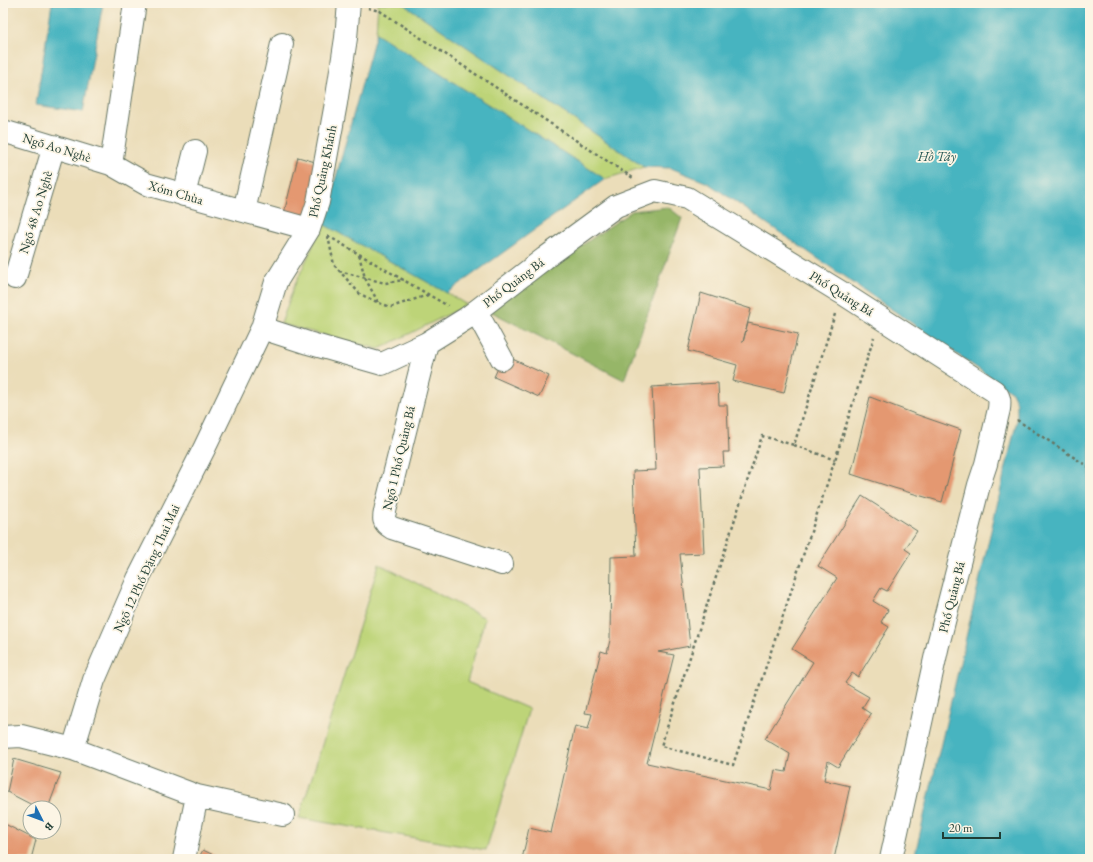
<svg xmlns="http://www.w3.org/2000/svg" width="1093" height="862" font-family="'EB Garamond',serif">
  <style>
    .green { fill: #bdd478; stroke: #6e8856 }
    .forest { fill: #96b668; stroke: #5a7a4e }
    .water { fill: #46b4c0; stroke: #32787a }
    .building { fill: #e49871 }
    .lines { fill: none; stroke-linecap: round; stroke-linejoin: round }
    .minor-casing { stroke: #667563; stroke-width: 24 }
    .path { stroke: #667563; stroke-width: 2.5; stroke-dasharray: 3 3; stroke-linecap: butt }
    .minor { stroke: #fff; stroke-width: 22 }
    .labels { text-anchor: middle; stroke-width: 3.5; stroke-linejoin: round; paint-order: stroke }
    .street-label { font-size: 13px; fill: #1f3d34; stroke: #fcf5e5 }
    .water-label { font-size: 14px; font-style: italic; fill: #295b57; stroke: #fcf5e5 }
  </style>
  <rect width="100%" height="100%" fill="#fcf5e5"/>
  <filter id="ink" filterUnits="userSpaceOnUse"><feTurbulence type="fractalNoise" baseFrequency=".025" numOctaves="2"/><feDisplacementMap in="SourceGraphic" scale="8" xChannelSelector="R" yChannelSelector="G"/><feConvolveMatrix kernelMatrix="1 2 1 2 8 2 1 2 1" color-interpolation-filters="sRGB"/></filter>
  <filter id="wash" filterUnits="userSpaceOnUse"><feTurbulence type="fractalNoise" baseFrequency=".012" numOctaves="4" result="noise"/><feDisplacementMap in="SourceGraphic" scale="16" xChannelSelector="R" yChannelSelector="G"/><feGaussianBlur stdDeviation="0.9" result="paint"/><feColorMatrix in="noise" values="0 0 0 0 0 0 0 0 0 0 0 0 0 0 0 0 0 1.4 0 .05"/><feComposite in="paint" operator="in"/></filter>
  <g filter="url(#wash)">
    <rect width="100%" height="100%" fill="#ebddb9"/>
    <!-- green -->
    <path class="green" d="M 378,3 L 402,3 L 644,167 L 605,179 L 376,33 Z
      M 323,224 L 447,293 L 467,305 L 379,349 L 281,324 L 293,289 Z
      M 379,564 L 485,618 L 467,682 L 529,709 L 486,850 L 299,818 Z"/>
    <!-- forest -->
    <path class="forest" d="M 668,207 L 682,218 L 624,380 L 488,310 L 632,211 Z"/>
    <!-- water -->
    <path class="water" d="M 52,3 L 103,3 L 83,112 L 36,105 Z
      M 402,3 L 1090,3 L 1090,859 L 914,859 L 1017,420 L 1017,403 L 1012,392 L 708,183 L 671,168 L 644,167 Z
      M 376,33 L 605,179 L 447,293 L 323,224 Z"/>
    <g id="blocks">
      <!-- building -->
      <path class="building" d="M 298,157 L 322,164 L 307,222 L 283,217 Z
        M 701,293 L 751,309 L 743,342 L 748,323 L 798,334 L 784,393 L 733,381 L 737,365 L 688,351 Z
        M 504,355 L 549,376 L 539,397 L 494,377 Z
        M 718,383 L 719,405 L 727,405 L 729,452 L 723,452 L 724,466 L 700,467 L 704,553 L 680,554 L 690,646 L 658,652 L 674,655 L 647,763 L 771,790 L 775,770 L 786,772 L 790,754 L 765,739 L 813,662 L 792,649 L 837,578 L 818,566 L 862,496 L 917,531 L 905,549 L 911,553 L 887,591 L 881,588 L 873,601 L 888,610 L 881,622 L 889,627 L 858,677 L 852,673 L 845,683 L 869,697 L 862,708 L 871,714 L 838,767 L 828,761 L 824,780 L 850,786 L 834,859 L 522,859 L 529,828 L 551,833 L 575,726 L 588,729 L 592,714 L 585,713 L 601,651 L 607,653 L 610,640 L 611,557 L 636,556 L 633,471 L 656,470 L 652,387 Z
        M 870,397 L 915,414 L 961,430 L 942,502 L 894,488 L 851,474 Z
        M 14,759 L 61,773 L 48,808 L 38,808 L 7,792 Z
        M 3,823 L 36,840 L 31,859 L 3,859 Z
        M 203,850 L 222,859 L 198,859 Z"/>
    </g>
  </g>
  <g filter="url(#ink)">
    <use href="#blocks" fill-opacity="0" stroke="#667563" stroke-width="1"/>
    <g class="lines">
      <defs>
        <path id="minor" d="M 3,131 L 111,164 L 146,184 L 309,229
          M 111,164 L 135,3
          M 184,195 L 195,151
          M 244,211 L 282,44
          M 15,278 L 54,146
          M 476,311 L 502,359
          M 262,328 L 308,343 L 382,364 L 427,343 L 467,318 L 545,258 L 616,206 L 655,191 L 687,198 L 842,293 L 994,391 C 1000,397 1000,401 999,409 L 986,464 L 979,485 L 938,645 L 891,859
          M 427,343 L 386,507 C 384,517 381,522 392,528 L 502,564
          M 3,737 L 21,736 L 73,749 L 94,680 L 138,579 L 204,449 L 262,328 L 276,282 L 309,229 L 318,202 L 336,103 L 346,38 L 349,3
          M 73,749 L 197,796 L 283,815
          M 184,859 L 197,796"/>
      </defs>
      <!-- minor casing -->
      <use href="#minor" class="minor-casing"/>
      <!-- path -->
      <path class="path" d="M 368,8 L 380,11 L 633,178
        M 328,236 L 448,306
        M 328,236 L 334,265 L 360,294 L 379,303 L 391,307 L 428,295
        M 359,255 L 365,278 L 378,302
        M 339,271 L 385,283 L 404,280
        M 835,314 L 794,445 L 762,436 L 661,746 L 733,765 L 835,460 L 874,337
        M 1017,420 L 1090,468
        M 794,445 L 835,460"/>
      <!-- minor -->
      <use href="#minor" class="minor"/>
    </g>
  </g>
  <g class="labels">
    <!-- street labels -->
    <g class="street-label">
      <text transform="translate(57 147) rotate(17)" y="5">Ngõ Ao Nghè</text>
      <text transform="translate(322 171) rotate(-78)" y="5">Phố Quảng Khánh</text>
      <text transform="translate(176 192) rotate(16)" y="5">Xóm Chùa</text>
      <text transform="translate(35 212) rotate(-73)" y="5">Ngõ 48 Ao Nghè</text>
      <text transform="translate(513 282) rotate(-37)" y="5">Phố Quảng Bá</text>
      <text transform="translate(842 293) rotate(32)" y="5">Phố Quảng Bá</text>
      <text transform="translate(398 458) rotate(-77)" y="5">Ngõ 1 Phố Quảng Bá</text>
      <text transform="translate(146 568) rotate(-65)" y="5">Ngõ 12 Phố Đặng Thai Mai</text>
      <text transform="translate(951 597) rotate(-76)" y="5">Phố Quảng Bá</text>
    </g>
    <!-- water labels -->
    <g class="water-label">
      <text x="937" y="161">Hồ Tây</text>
    </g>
  </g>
  <!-- margin -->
  <rect width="1093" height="862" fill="none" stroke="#fcf5e5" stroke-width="16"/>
  <!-- north arrow -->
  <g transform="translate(42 820) rotate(132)"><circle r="19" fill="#fcf5e5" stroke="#a4ab9e"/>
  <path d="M0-3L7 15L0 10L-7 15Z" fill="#1f6fb2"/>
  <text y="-6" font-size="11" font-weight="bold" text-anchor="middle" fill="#1f3d34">B</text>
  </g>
  <!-- scale -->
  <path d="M943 832v6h57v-6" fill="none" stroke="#1f3d34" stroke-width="2"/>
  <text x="949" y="832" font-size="12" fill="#1f3d34" stroke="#fcf5e5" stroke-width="3" paint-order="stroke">20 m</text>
</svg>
